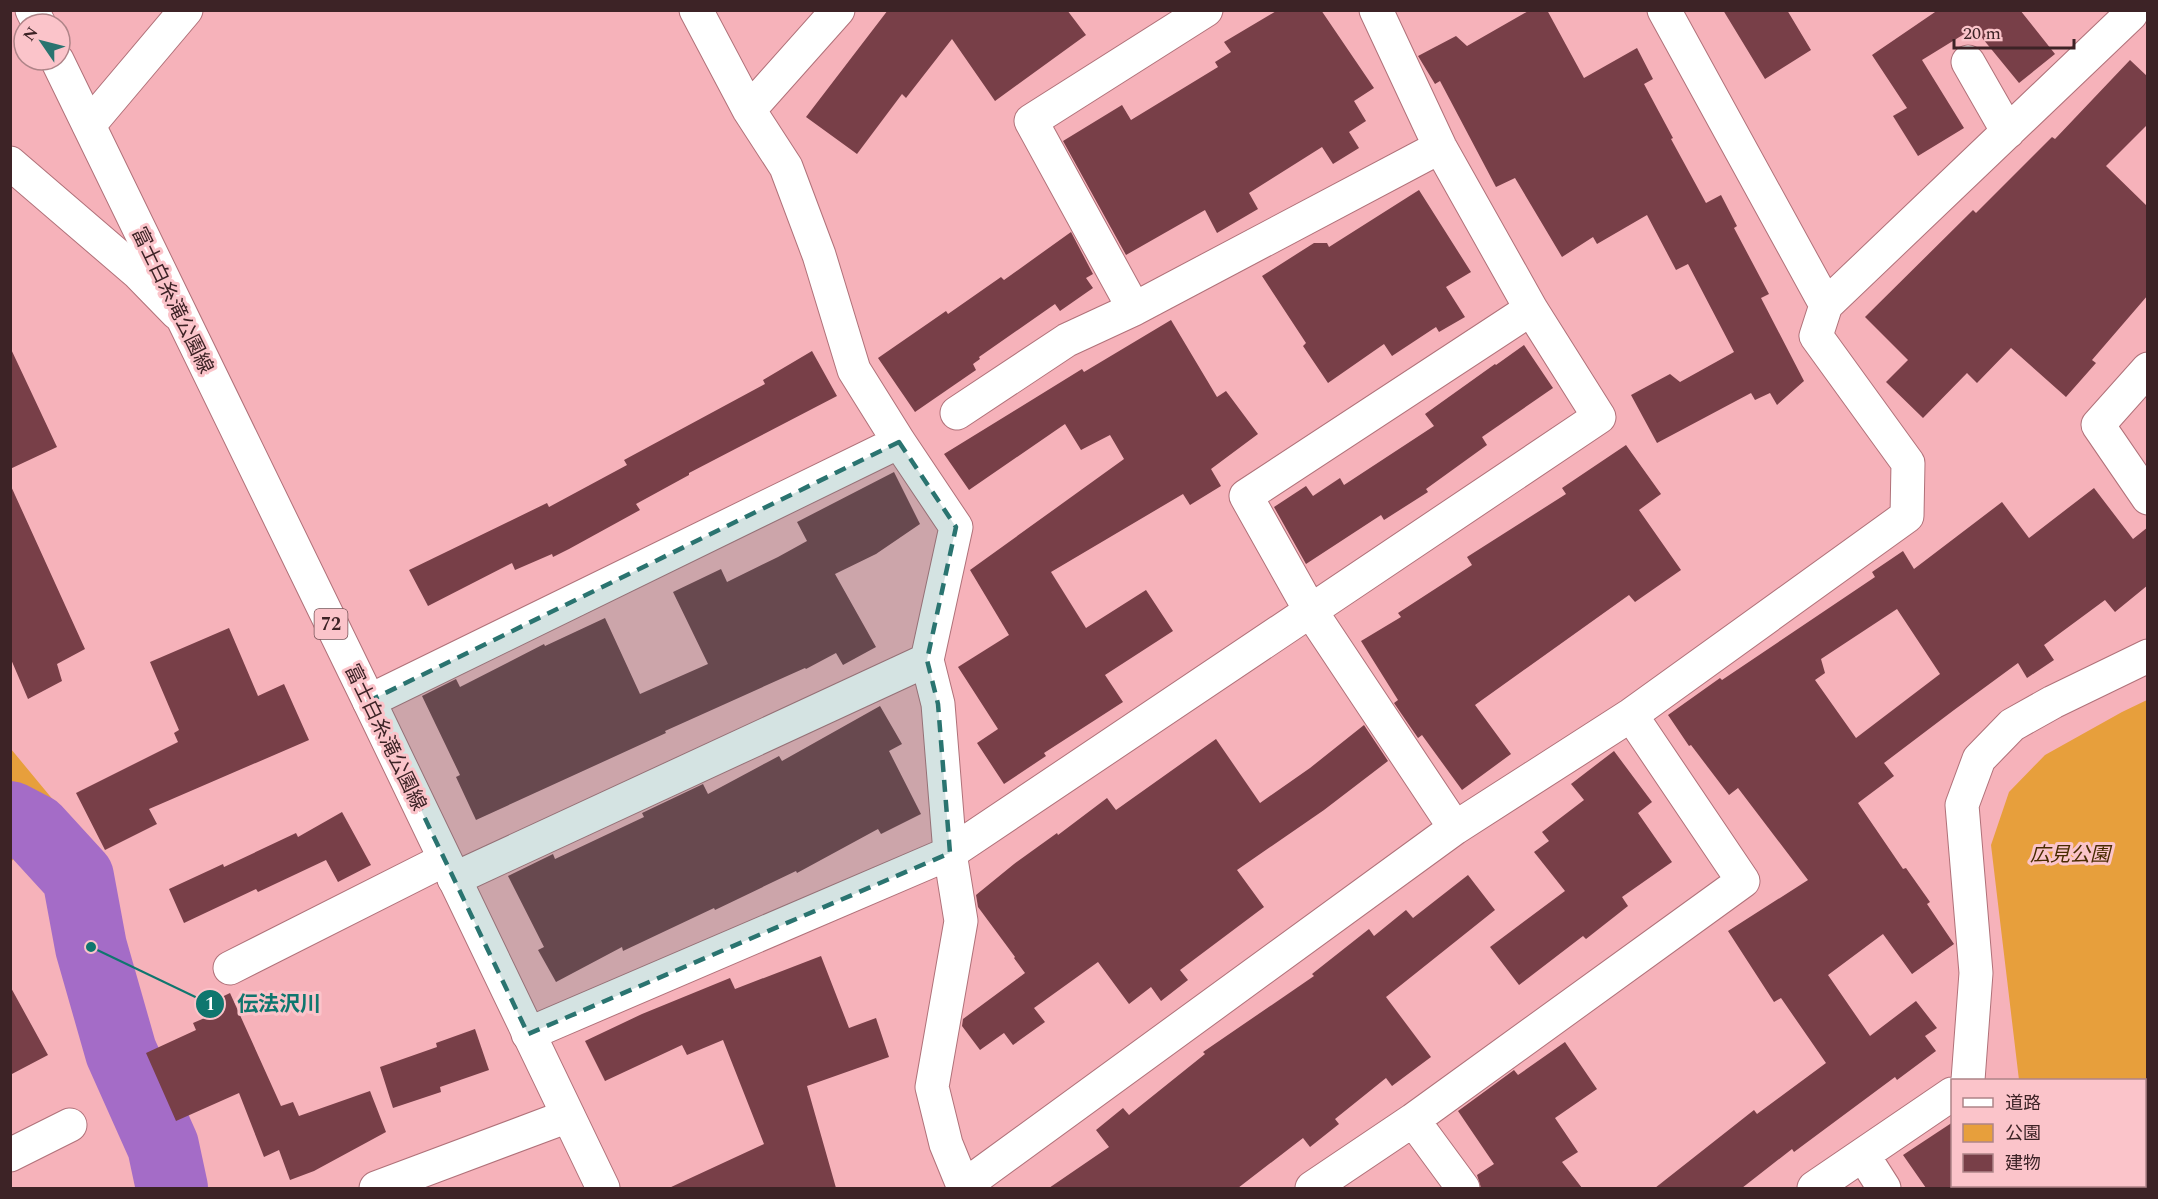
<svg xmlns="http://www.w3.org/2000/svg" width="2158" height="1199" font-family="Spectral,'Noto Sans JP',serif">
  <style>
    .green { fill: #e79f3c }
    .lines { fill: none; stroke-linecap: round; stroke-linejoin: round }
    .river { stroke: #a46cc7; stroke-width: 72 }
    .building { fill: #783f48; fill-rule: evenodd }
    .minor-casing { stroke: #b07179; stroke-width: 35 }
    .major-casing { stroke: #b07179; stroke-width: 35 }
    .minor { stroke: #fff; stroke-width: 33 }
    .major { stroke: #fff; stroke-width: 33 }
    .marked { fill: #2a7470; fill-opacity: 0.2; stroke: #2a7470; stroke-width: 4.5; stroke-dasharray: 12 8; stroke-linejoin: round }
    .labels { text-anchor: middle; stroke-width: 6; stroke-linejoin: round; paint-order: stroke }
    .shield { fill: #fbc4ca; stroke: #765357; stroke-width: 1.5 }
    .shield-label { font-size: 18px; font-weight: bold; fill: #3d2326 }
    .street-label { font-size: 20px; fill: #3d2326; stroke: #fbc4ca }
    .park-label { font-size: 20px; font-style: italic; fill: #482b00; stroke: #fbc4ca }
    .leader { fill: none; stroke: #0f766e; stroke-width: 2 }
    .callout-dot { fill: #0f766e; stroke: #fbc4ca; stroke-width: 2 }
    .mark-label { font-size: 18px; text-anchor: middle; font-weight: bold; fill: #fff }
    .callout-label { font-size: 21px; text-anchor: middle; font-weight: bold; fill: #0f766e; stroke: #fbc4ca; stroke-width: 6; stroke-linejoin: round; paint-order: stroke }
  </style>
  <rect width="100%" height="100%" fill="#f6b2ba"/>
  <!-- green -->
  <path class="green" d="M 2147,700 L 2147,1188 L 2039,1188 L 2040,1186 L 2144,1186 L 2144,1080 L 2019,1080 L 1991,845 L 2009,792 L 2045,755 L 2122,712 Z
    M 11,749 L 59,807 L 11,862 L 10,749 Z"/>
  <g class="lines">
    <!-- river -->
    <path class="river" d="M 10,817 L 35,830 L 78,877 L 91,947 L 121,1052 L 163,1146 L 172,1188"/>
  </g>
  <!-- building -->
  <path class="building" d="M 888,10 L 1067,10 L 1086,35 L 995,101 L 952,39 L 906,98 L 902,94 L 857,154 L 806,117 Z
    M 1278,10 L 1321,10 L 1374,88 L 1354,101 L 1366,121 L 1349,132 L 1359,148 L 1333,164 L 1322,147 L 1249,193 L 1258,209 L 1217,233 L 1205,210 L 1126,255 L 1063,141 L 1122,105 L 1131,120 L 1218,67 L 1215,62 L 1231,52 L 1224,42 Z
    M 1530,10 L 1547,10 L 1584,78 L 1637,48 L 1653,79 L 1644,84 L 1673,138 L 1671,139 L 1706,203 L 1721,195 L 1737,226 L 1734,228 L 1769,294 L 1761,298 L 1804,381 L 1777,405 L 1770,393 L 1755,400 L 1751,393 L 1657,443 L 1631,395 L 1670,374 L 1680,382 L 1734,352 L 1688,264 L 1676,270 L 1647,215 L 1597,244 L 1593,237 L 1562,257 L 1515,178 L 1496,187 L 1440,81 L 1435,84 L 1418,56 L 1456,36 L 1467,46 Z
    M 1723,10 L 1787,10 L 1811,50 L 1765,79 Z
    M 1938,10 L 2020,10 L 2055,54 L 2019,83 L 1974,28 L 1922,60 L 1964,128 L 1918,156 L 1893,116 L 1907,108 L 1872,55 Z
    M 2130,60 L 2148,77 L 2148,124 L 2106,166 L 2148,207 L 2148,295 L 2092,360 L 2096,363 L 2066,397 L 2011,348 L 1977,383 L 1967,373 L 1923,418 L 1886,382 L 1908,360 L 1865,317 L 1973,210 L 1976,213 L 2052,137 L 2055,139 Z
    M 1419,190 L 1471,272 L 1446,287 L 1465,317 L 1439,332 L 1436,327 L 1392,356 L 1384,344 L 1328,383 L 1303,346 L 1306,343 L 1262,276 L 1314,243 L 1327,243 L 1329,247 Z
    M 1071,232 L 1093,274 L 1086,278 L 1093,288 L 1060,311 L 1055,304 L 979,357 L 980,359 L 973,364 L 976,370 L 915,412 L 878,358 L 946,311 L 948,314 L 1001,277 L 1004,280 Z
    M 1171,320 L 1217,397 L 1226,391 L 1258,434 L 1211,469 L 1221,486 L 1190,505 L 1183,494 L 1051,572 L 1086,628 L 1146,590 L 1173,631 L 1105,675 L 1123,702 L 1044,753 L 1046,756 L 1004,784 L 977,743 L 998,729 L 958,667 L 1009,635 L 970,570 L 1124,459 L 1110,435 L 1081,450 L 1065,424 L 969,490 L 944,454 L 1082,369 L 1084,372 Z
    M 1524,345 L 1553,388 L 1482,437 L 1487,445 L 1426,489 L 1428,492 L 1384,520 L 1381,515 L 1306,564 L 1274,507 L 1306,486 L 1313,496 L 1340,478 L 1344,485 L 1434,426 L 1425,414 L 1495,364 L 1496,365 Z
    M 10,347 L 57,447 L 10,469 Z
    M 812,351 L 837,396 L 689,473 L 689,475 L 636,504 L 640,510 L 569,549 L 553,557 L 552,554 L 515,570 L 512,563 L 428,606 L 409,570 L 547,503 L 549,507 L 627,465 L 624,460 L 765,384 L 763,380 Z
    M 1626,445 L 1661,494 L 1639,510 L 1681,570 L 1635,602 L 1629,595 L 1475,705 L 1511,754 L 1462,790 L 1422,735 L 1418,738 L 1394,703 L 1398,700 L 1361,641 L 1401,617 L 1398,613 L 1472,565 L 1467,557 L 1566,494 L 1562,488 Z
    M 894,472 L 920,524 L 876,554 L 835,574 L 876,647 L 843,665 L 836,653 L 806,669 L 805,668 L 665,731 L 666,733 L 476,820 L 456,777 L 460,775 L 422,696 L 456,679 L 460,687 L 544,644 L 545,646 L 605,618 L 640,694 L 708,664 L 673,592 L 721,569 L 727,582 L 778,557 L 807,541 L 797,522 Z
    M 10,484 L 85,649 L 57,664 L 62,681 L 28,699 L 10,657 Z
    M 2094,488 L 2133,539 L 2148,527 L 2148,585 L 2115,612 L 2105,600 L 2044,645 L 2054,660 L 2027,678 L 2018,663 L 1954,710 L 1884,763 L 1894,776 L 1858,803 L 1903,869 L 1906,868 L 1930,902 L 1927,904 L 1954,944 L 1912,974 L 1883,934 L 1828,975 L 1870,1036 L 1916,1001 L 1937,1028 L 1925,1036 L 1936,1051 L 1897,1080 L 1895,1077 L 1794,1152 L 1792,1149 L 1742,1188 L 1655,1188 L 1754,1110 L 1757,1114 L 1826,1063 L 1781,998 L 1774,1002 L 1728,931 L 1808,880 L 1738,788 L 1729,795 L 1691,745 L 1689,746 L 1668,715 L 1720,678 L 1722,680 L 1875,577 L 1872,572 L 1903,551 L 1914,569 L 2002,502 L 2029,538 ZM 1897,609 L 1940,674 L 1856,738 L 1815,680 L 1825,673 L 1821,659 Z
    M 229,628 L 258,696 L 284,684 L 309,740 L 149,809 L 157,824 L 105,850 L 76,793 L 178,742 L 174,733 L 179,730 L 150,662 Z
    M 880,706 L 902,744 L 889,751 L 921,814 L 881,834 L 878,829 L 797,873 L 796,871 L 715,910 L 714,908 L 623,951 L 622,947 L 556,982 L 538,950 L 544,947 L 508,876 L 553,854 L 555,859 L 644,817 L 642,813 L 703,784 L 708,794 L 779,756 L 782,761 Z
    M 1364,725 L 1388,761 L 1324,810 L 1237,870 L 1264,907 L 1180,970 L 1188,980 L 1161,1001 L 1151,987 L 1129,1004 L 1098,962 L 1034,1008 L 1045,1022 L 1013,1045 L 1004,1033 L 980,1050 L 962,1026 L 963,1019 L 1025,973 L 1014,958 L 1015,957 L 978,907 L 976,895 L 1014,864 L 1057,833 L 1058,835 L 1107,798 L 1116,810 L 1216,739 L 1260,803 L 1310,768 Z
    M 1614,751 L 1652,802 L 1638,813 L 1672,862 L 1622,897 L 1628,906 L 1586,939 L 1583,936 L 1519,985 L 1490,947 L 1565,891 L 1534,852 L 1549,841 L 1542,832 L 1584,800 L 1571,784 Z
    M 342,812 L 371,865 L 338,882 L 326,860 L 258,892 L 256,889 L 184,923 L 169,889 L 223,864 L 224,867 L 296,833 L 298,837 Z
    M 1468,875 L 1495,910 L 1386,997 L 1431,1057 L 1392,1086 L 1386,1078 L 1335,1119 L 1339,1124 L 1310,1147 L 1303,1138 L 1238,1188 L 1049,1188 L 1109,1147 L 1096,1130 L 1123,1108 L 1129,1115 L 1205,1054 L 1203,1052 L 1314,976 L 1312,974 L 1369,929 L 1374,936 L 1406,910 L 1413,918 Z
    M 821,956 L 849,1028 L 876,1018 L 889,1057 L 807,1086 L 836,1188 L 669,1188 L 764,1144 L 723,1040 L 687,1055 L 682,1045 L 605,1081 L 585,1041 L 642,1014 L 730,978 L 735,989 Z
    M 10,986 L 48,1055 L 10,1075 Z
    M 230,993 L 281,1106 L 293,1102 L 299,1116 L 370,1091 L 386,1132 L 314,1171 L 290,1180 L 279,1150 L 264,1157 L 239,1093 L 176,1121 L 146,1053 L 196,1030 L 193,1023 L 207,1017 L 203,1006 Z
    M 475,1029 L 489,1070 L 440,1087 L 441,1092 L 393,1108 L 380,1067 L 437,1047 L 436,1043 Z
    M 1565,1042 L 1597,1089 L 1555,1118 L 1578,1152 L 1562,1162 L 1582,1188 L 1481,1188 L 1477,1175 L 1494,1164 L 1458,1111 L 1514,1070 L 1518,1075 Z
    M 1953,1122 L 1953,1188 L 1926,1188 L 1903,1155 Z"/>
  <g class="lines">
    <defs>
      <path id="minor" d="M 696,10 L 749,110 L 786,167 L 819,255 L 854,370 L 899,442 L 956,527 L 927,660 L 938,704 L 950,853 L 961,921 L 932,1087 L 946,1144 L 964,1188
        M 1664,10 L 1826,305
        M 1968,62 L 2008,132
        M 749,110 L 838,10
        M 89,125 L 186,10
        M 10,163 L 138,273 L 177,313
        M 1134,309 L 1031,121 L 1206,10
        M 2148,369 L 2098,425 L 2148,498
        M 957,413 L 1067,340 L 1134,309 L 1440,147
        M 369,701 L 899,442
        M 1455,828 L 1310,610 L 1246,496 L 1531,309
        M 454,879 L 927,660
        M 230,968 L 444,860
        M 528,1034 L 950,853 L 1599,417 L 1531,309 L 1440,147 L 1376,10
        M 1968,1080 L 1976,973 L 1962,805 L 1979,759 L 2012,725 L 2053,702 L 2148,656
        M 1413,1120 L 1463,1188
        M 10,1155 L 70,1125
        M 1863,1155 L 1884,1188
        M 964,1186 L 1455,828 L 1631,715 L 1907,516 L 1908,463 L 1816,336 L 1826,305 L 2131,14 L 2129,10
        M 2017,1186 L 2017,1188
        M 376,1188 L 568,1116
        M 1312,1188 L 1413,1120 L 1743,881 L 1631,715
        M 1814,1188 L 1952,1094"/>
      <path id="major" d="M 32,10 L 39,24
        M 57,60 L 369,701 L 603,1188"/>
    </defs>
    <!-- minor casing -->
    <use href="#minor" class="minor-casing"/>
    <!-- major casing -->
    <use href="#major" class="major-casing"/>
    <!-- minor -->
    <use href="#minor" class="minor"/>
    <!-- major -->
    <use href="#major" class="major"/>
  </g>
  <!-- marked area -->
  <path class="marked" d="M 899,442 L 956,527 L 927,660 L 938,704 L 950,853 L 528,1034 L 369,701 Z"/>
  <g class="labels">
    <!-- shield labels -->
    <rect class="shield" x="314.5" y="609" width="33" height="30" rx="4.5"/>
    <g class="shield-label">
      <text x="331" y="630">72</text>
    </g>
    <!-- street labels -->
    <g class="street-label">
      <text transform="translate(173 300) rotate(64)" y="7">富士白糸滝公園線</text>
      <text transform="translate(386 737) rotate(64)" y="7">富士白糸滝公園線</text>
    </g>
    <!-- park labels -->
    <g class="park-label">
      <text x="2070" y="861">広見公園</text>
    </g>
  </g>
  <!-- callouts -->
  <path class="leader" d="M91 947L210 1004"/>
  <g class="callout-dot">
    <circle cx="91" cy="947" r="6"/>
    <circle cx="210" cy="1004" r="15"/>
  </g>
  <g class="mark-label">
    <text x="210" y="1010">1</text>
  </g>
  <g class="callout-label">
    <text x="279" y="1011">伝法沢川</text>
  </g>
  <!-- border -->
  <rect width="2158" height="1199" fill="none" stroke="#3d2326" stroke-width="24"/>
  <!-- legend -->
  <rect x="1951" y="1079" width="195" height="108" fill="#fbc4ca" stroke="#af8488" stroke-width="1.5"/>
  <rect x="1963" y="1098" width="30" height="9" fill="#ffffff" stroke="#af8488" stroke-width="1.5"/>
  <text x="2005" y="1109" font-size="18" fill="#3d2326">道路</text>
  <rect x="1963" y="1124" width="30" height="18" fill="#e79f3c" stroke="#af8488" stroke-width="1.5"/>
  <text x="2005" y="1139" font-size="18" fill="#3d2326">公園</text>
  <rect x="1963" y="1154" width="30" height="18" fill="#783f48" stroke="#af8488" stroke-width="1.5"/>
  <text x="2005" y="1169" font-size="18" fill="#3d2326">建物</text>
  <!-- north arrow -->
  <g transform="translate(42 42) rotate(305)"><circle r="28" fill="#fbc4ca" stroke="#af8488" stroke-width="1.5"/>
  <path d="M0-4.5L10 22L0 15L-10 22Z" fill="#2a7470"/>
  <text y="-9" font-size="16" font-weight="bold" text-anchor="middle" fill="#3d2326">N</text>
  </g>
  <!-- scale -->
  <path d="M1954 39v9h120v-9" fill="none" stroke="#3d2326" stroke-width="3"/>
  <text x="1963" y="39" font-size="18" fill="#3d2326" stroke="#fbc4ca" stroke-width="4.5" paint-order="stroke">20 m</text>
</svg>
